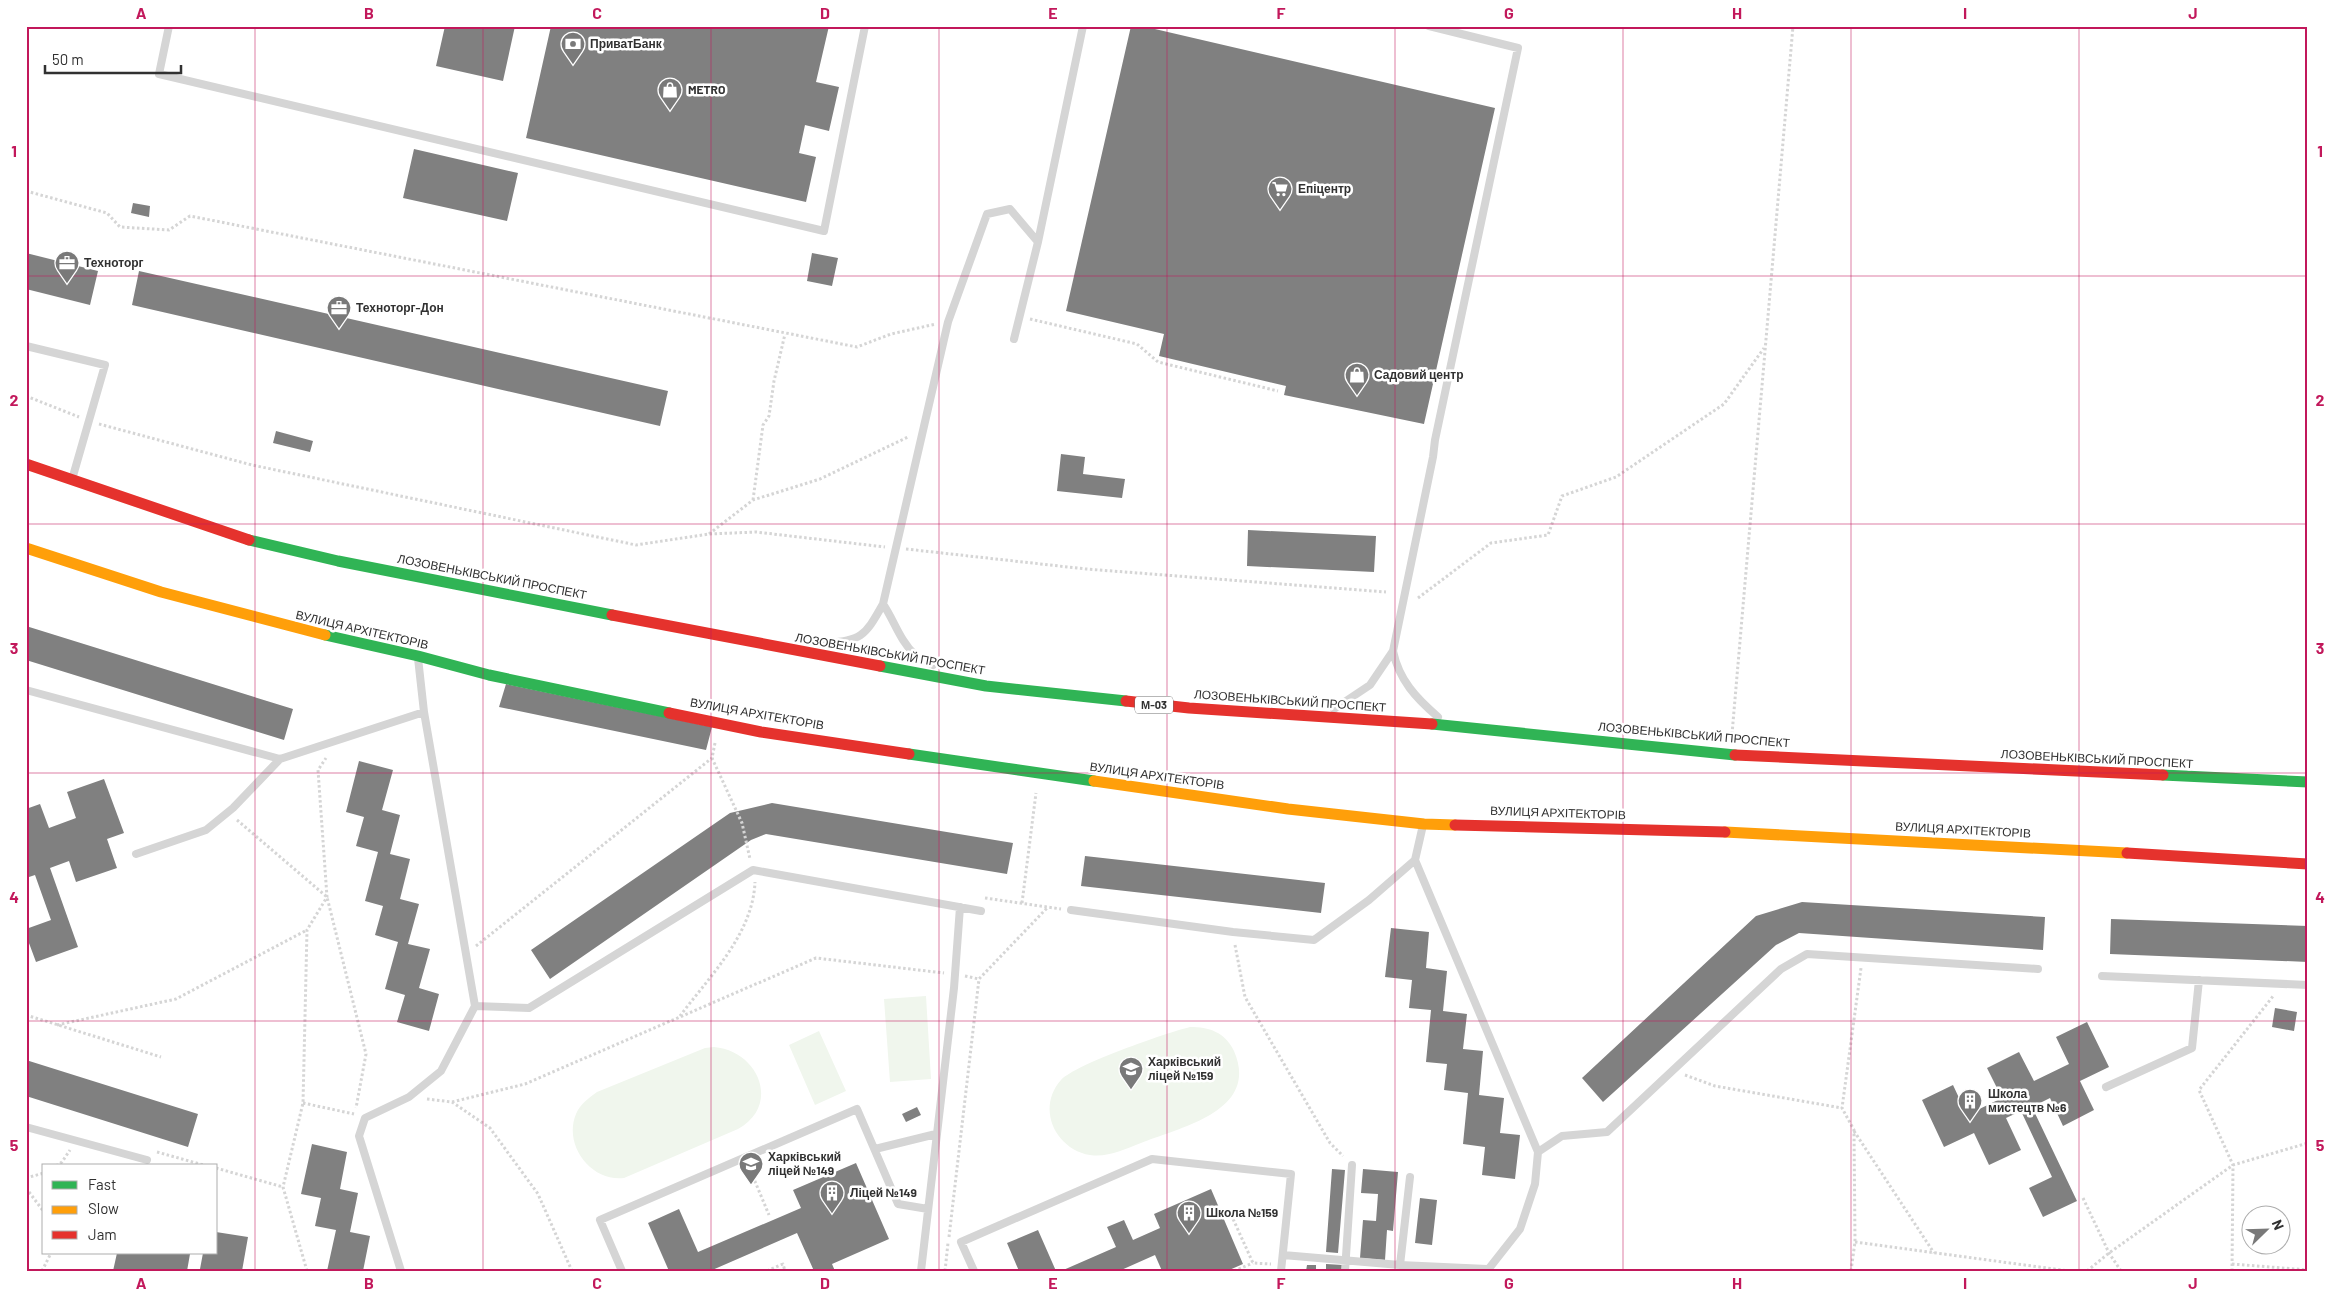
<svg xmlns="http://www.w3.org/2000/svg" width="2334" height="1297" font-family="Barlow,sans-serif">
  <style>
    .green { fill: #f0f6ed }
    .building { fill: #808080 }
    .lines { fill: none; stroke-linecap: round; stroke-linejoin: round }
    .path { stroke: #d5d5d5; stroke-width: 3; stroke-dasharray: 2.5 2.5; stroke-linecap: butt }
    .lane { stroke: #d5d5d5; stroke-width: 8 }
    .fast { stroke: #30b455; stroke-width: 11 }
    .slow { stroke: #ff9f0a; stroke-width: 11 }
    .jam { stroke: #e5322d; stroke-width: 11 }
    .grid { fill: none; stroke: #c2185b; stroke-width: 1; stroke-opacity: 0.55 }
    .labels { text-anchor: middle; stroke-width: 5; stroke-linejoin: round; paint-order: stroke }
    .shield { fill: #fff; stroke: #6f6f6f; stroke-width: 1 }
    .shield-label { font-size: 11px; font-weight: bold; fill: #313131 }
    .poi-label { font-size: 12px; font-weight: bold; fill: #313131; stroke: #fff; text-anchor: start }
    .street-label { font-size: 12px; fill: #313131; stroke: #fff }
    .neatline { fill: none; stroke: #c2185b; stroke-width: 2 }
    .grid-label { font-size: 16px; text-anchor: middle; font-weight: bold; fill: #c2185b }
  </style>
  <rect width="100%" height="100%" fill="#fff"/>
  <!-- green -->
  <path class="green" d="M 926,996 L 931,1079 L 890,1082 L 884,999 Z
    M 1190,1027 C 1209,1027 1225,1032 1234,1051 C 1260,1111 1181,1127 1141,1143 C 1125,1149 1107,1158 1090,1155 C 1055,1149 1036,1108 1061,1080 C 1076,1064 1166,1033 1190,1027 Z
    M 819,1031 L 846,1091 L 815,1105 L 789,1045 Z
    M 714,1047 C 759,1051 781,1105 738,1129 L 624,1178 C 591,1182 563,1145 576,1114 C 580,1104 589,1098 597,1092 L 705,1048 Z"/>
  <!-- building -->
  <path class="building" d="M 445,26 L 515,26 L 503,81 L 436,66 Z
    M 551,26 L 829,26 L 816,82 L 839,87 L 829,131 L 805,125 L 799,153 L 816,157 L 806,202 L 526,138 Z
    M 1131,26 L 1142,26 L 1495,108 L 1424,424 L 1284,395 L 1286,386 L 1159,356 L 1164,334 L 1066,311 Z
    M 414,149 L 518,173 L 507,221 L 403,198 Z
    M 133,203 L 150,206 L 149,217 L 131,213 Z
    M 26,253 L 98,271 L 90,305 L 26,289 Z
    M 812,253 L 838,258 L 832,286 L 807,281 Z
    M 139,271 L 668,391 L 660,426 L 132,305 Z
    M 276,431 L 313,441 L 310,452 L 273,443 Z
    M 1061,454 L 1085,457 L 1083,474 L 1125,479 L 1122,498 L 1057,491 Z
    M 1248,530 L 1376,536 L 1374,572 L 1247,566 Z
    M 26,626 L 293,709 L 284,740 L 26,660 Z
    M 506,684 L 712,727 L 706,750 L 499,707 Z
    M 359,761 L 393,770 L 382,810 L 400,815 L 390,854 L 410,859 L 400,899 L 419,904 L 408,944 L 430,949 L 419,988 L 439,994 L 429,1031 L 397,1022 L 405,995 L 385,989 L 398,942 L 375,935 L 383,906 L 365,901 L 378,852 L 356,846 L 364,817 L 346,812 Z
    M 104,779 L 124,833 L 107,839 L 117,868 L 76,882 L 69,861 L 50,868 L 78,947 L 36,962 L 26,935 L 26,929 L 51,920 L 35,875 L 26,878 L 26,809 L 40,804 L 49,828 L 76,818 L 67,792 Z
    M 772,803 L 1013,843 L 1007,874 L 766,834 L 751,840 L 550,979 L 531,950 L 730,813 Z
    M 1085,856 L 1325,883 L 1321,913 L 1081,886 Z
    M 1802,902 L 2045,917 L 2043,950 L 1799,933 L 1776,945 L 1603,1102 L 1582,1078 L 1756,916 Z
    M 2111,919 L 2308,926 L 2308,962 L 2110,954 Z
    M 1391,928 L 1429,932 L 1426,968 L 1447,971 L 1443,1011 L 1467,1014 L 1463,1049 L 1483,1051 L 1479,1095 L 1504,1098 L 1500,1133 L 1520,1135 L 1515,1179 L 1482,1175 L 1485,1147 L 1463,1144 L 1468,1093 L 1444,1090 L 1447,1064 L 1426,1062 L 1431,1010 L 1409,1008 L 1412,980 L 1385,977 Z
    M 2275,1008 L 2297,1012 L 2294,1031 L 2272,1027 Z
    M 2087,1022 L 2109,1067 L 2080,1081 L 2094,1110 L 2063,1126 L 2050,1098 L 2032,1107 L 2077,1201 L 2043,1217 L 2029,1188 L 2052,1177 L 2021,1111 L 2006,1118 L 2021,1150 L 1989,1165 L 1974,1133 L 1944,1147 L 1922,1100 L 1953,1085 L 1967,1115 L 2002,1098 L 1987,1068 L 2019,1052 L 2034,1081 L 2069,1064 L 2056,1037 Z
    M 26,1060 L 198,1114 L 188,1147 L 26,1096 Z
    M 917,1107 L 921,1115 L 906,1122 L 902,1114 Z
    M 312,1144 L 347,1152 L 340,1189 L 358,1193 L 350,1232 L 370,1236 L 363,1271 L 327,1271 L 336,1230 L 315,1226 L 321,1198 L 301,1194 Z
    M 856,1163 L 889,1239 L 832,1264 L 835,1271 L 814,1271 L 797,1233 L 710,1271 L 669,1271 L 648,1223 L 679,1209 L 698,1252 L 801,1208 L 793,1190 Z
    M 1332,1169 L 1345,1170 L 1338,1253 L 1326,1252 Z
    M 1363,1169 L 1398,1172 L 1393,1231 L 1387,1230 L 1385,1260 L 1360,1258 L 1363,1220 L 1376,1221 L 1378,1194 L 1361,1193 Z
    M 1211,1189 L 1243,1264 L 1227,1271 L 1162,1271 L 1155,1255 L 1119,1271 L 1061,1271 L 1116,1247 L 1107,1227 L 1124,1220 L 1133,1240 L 1160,1228 L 1154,1214 Z
    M 1420,1198 L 1437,1200 L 1432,1245 L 1415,1243 Z
    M 1038,1230 L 1056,1271 L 1019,1271 L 1007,1243 Z
    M 216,1232 L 248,1237 L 242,1271 L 200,1269 L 203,1253 L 216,1253 Z
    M 117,1253 L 189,1253 L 190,1254 L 187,1271 L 113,1271 Z
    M 1326,1264 L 1343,1265 L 1342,1271 L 1326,1271 Z
    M 1307,1265 L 1316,1265 L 1316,1271 L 1306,1271 Z"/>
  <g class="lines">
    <!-- path -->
    <path class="path" d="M 26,191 L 107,213 L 120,227 L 169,230 L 190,216 L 857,347 L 891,334 L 936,324
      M 1030,319 L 1137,344 L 1158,362 L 1278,391
      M 26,396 L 79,417
      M 99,424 L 252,465 L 636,545 L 709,534 L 756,532 L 885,547
      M 753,500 L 763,425 L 769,416 L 774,381 L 785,334
      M 709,534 L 753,500 L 820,479 L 908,437
      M 906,549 L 1086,569 L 1386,592
      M 1418,598 L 1491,543 L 1548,535 L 1562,496 L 1616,477 L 1724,404 L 1764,348
      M 1732,734 L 1793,26
      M 715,743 L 712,758 L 742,823 L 750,859
      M 237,820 L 327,897 L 366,1054 L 356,1108
      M 985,898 L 1061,909
      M 1022,903 L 1036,793
      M 1235,945 L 1245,997 L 1330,1143 L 1343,1156
      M 476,946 L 712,758
      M 965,976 L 979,979
      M 26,1015 L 161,1057
      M 680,1016 C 709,977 753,934 755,882
      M 57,1025 L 176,999 L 307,930
      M 1685,1075 L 1715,1086 L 1842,1108
      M 427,1099 L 452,1102 L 490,1128 L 538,1194 L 572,1271
      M 452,1102 L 525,1084 L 816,958 L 944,973
      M 303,1103 L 354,1114
      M 1854,1131 L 1934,1253
      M 157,1152 L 207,1166
      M 56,1166 L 62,1162 L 70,1150
      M 749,1167 L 769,1215
      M 216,1168 L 283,1187
      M 26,1178 L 44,1173
      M 26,1188 L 44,1212
      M 2083,1198 L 2109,1253 L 2121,1271
      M 1229,1210 L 1253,1263 L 1271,1264
      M 949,1237 L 979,979 L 1048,907
      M 1855,1242 L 2069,1271
      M 2232,1264 L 2308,1270
      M 42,1271 L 51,1253
      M 307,1271 L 283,1187 L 303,1103 L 307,930 L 327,897 L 318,770 L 326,758
      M 767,1271 L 783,1264 L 785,1271
      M 945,1271 L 948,1243
      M 1234,1271 L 1253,1263
      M 1851,1271 L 1855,1242 L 1854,1130 L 1842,1108 L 1861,968
      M 2087,1271 L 2109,1253 L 2233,1165 L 2308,1143
      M 2232,1271 L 2233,1165 L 2199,1090 L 2274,995"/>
    <!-- lane -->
    <path class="lane" d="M 169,26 L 159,74 L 824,231 L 865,26
      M 1038,242 L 1083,26
      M 26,346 L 105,365 L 73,476
      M 883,604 L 948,322 L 987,214 L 1010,209 L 1038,242 L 1014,339
      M 822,644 C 861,639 863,640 883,604 C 894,620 900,641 915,655 C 919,660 927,662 933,665
      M 1393,651 C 1399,680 1416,698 1438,717
      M 26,690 L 280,759 L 424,712
      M 1334,709 L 1370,685 L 1393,651 L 1433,457 L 1435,440 L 1518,48 L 1429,26
      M 136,854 L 206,830 L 233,808 L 280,759
      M 1415,860 L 1538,1152 L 1535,1184 L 1520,1229 L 1487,1271
      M 1071,910 L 1233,932 L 1314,940 L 1369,900 L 1415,860 L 1423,825
      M 2102,976 L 2308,985
      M 475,1006 L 529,1008 L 753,870 L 981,911
      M 2106,1087 L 2192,1048 L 2199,980
      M 26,1127 L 147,1160
      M 875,1149 L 936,1134
      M 1538,1152 L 1562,1136 L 1607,1132 L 1781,969 L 1807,954 L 2038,969
      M 1283,1255 L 1400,1265 L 1487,1269
      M 1400,1265 L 1410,1177
      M 401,1271 L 359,1136 L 365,1118 L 409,1097 L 441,1071 L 475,1006 L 424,712 L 418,658
      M 622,1271 L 600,1220 L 857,1109 L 898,1204 L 928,1209
      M 921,1271 L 954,988 L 960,907
      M 974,1271 L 961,1242 L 1152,1159 L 1291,1174 L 1281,1271
      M 1345,1271 L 1352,1165"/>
    <!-- fast -->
    <path class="fast" d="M 249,540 L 338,561 L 612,615
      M 325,635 L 418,656 L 489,675 L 669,713
      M 880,666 L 986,686 L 1126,701
      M 1432,724 L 1735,755
      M 909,754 L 1094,781
      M 2163,775 L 2308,782"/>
    <!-- slow -->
    <path class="slow" d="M 26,548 L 161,592 L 325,635
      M 1094,781 L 1288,809 L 1424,824 L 1455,825
      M 1725,832 L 2127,853"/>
    <!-- jam -->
    <path class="jam" d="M 26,464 L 249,540
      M 612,615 L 880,666
      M 1126,701 L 1189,708 L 1432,724
      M 669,713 L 761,732 L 909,754
      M 1735,755 L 2163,775
      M 1455,825 L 1725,832
      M 2127,853 L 2308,864"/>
  </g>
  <!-- grid -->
  <path class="grid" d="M 255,26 L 255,1271M 483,26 L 483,1271M 711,26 L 711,1271M 939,26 L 939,1271M 1167,26 L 1167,1271M 1395,26 L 1395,1271M 1623,26 L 1623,1271M 1851,26 L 1851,1271M 2079,26 L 2079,1271M 26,276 L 2308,276M 26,524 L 2308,524M 26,773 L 2308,773M 26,1021 L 2308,1021"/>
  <!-- icons -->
  <defs>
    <symbol id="bank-pin" viewBox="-11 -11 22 30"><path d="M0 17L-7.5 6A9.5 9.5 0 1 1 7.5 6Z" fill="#797979" stroke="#fff"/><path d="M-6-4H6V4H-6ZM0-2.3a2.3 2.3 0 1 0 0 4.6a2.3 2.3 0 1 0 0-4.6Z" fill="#fff"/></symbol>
    <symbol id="shop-pin" viewBox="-11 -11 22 30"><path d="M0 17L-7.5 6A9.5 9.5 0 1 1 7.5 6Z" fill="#797979" stroke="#fff"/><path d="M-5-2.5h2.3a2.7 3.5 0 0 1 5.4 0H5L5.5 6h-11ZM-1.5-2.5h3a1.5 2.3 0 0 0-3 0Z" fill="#fff"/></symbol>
    <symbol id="supermarket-pin" viewBox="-11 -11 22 30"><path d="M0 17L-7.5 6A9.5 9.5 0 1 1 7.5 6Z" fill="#797979" stroke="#fff"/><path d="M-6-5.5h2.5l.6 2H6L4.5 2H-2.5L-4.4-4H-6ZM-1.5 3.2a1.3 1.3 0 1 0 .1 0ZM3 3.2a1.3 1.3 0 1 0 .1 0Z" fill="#fff"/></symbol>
    <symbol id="office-pin" viewBox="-11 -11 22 30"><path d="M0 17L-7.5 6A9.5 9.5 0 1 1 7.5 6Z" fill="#797979" stroke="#fff"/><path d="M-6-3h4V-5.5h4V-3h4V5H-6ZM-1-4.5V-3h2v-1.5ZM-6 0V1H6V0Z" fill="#fff"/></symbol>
    <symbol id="school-pin" viewBox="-11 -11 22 30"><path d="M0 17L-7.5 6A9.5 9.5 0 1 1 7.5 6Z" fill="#797979" stroke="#fff"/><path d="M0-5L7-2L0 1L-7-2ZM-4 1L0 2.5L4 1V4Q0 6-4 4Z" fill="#fff"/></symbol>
    <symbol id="building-pin" viewBox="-11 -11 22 30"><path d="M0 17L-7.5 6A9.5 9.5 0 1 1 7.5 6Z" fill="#797979" stroke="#fff"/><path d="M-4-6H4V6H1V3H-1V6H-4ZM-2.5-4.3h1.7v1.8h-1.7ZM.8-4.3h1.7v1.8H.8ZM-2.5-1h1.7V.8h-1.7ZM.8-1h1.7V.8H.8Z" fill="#fff"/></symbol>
  </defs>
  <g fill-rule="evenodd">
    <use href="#bank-pin" x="559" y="30" width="28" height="38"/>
    <use href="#shop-pin" x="656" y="76" width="28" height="38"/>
    <use href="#supermarket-pin" x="1266" y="175" width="28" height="38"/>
    <use href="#office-pin" x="53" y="249" width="28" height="38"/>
    <use href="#office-pin" x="325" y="294" width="28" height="38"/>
    <use href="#shop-pin" x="1343" y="361" width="28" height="38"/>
    <use href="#school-pin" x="1117" y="1055" width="28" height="38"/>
    <use href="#building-pin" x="1956" y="1087" width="28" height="38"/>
    <use href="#school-pin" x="737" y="1150" width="28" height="38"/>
    <use href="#building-pin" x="818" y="1179" width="28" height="38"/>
    <use href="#building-pin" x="1175" y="1199" width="28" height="38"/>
  </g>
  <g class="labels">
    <!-- shield labels -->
    <rect class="shield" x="1135" y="696.5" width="38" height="17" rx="4"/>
    <g class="shield-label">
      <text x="1154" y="709">М-03</text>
    </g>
    <!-- poi labels -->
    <g class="poi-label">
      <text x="590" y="48">ПриватБанк</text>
      <text x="688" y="94">METRO</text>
      <text x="1298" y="193">Епіцентр</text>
      <text x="84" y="267">Техноторг</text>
      <text x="356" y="312">Техноторг-Дон</text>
      <text x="1374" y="379">Садовий центр</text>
      <text x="1148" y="1066">Харківський<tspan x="1148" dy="14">ліцей №159</tspan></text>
      <text x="1988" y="1098">Школа<tspan x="1988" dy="14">мистецтв №6</tspan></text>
      <text x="768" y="1161">Харківський<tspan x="768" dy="14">ліцей №149</tspan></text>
      <text x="850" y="1197">Ліцей №149</text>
      <text x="1206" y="1217">Школа №159</text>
    </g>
    <!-- street labels -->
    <g class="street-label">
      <text transform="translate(492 577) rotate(11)" y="4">ЛОЗОВЕНЬКІВСЬКИЙ ПРОСПЕКТ</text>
      <text transform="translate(362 630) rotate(13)" y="4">ВУЛИЦЯ АРХІТЕКТОРІВ</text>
      <text transform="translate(890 654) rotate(10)" y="4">ЛОЗОВЕНЬКІВСЬКИЙ ПРОСПЕКТ</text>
      <text transform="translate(1290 701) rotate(4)" y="4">ЛОЗОВЕНЬКІВСЬКИЙ ПРОСПЕКТ</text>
      <text transform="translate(757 714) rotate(10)" y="4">ВУЛИЦЯ АРХІТЕКТОРІВ</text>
      <text transform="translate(1694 735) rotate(5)" y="4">ЛОЗОВЕНЬКІВСЬКИЙ ПРОСПЕКТ</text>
      <text transform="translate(2097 759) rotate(3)" y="4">ЛОЗОВЕНЬКІВСЬКИЙ ПРОСПЕКТ</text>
      <text transform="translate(1157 776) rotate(8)" y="4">ВУЛИЦЯ АРХІТЕКТОРІВ</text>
      <text transform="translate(1558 813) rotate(2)" y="4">ВУЛИЦЯ АРХІТЕКТОРІВ</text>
      <text transform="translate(1963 830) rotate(3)" y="4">ВУЛИЦЯ АРХІТЕКТОРІВ</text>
    </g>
  </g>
  <!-- border -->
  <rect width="2334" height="1297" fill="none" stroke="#ffffff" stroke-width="55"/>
  <!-- legend -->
  <rect x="42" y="1164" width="175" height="90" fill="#ffffff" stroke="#adadad"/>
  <rect x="52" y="1181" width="25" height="8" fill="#30b455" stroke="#adadad"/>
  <text x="88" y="1190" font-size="15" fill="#313131">Fast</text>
  <rect x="52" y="1206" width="25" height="8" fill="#ff9f0a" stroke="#adadad"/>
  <text x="88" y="1214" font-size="15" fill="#313131">Slow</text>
  <rect x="52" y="1231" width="25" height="8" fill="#e5322d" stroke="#adadad"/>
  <text x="88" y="1240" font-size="15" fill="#313131">Jam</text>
  <!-- north arrow -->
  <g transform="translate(2266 1230) rotate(67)"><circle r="24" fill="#ffffff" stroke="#adadad"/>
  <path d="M0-4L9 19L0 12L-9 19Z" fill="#797979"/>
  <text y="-8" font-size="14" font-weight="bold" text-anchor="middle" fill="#313131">N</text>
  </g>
  <!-- scale -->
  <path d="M45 65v8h136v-8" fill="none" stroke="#313131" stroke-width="2.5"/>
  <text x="52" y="65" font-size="15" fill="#313131" stroke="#ffffff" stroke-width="4" paint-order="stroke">50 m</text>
  <rect x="28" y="28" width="2278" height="1242" class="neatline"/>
  <g class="grid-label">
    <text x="141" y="19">A</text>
    <text x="369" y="19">B</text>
    <text x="597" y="19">C</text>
    <text x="825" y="19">D</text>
    <text x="1053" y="19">E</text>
    <text x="1281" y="19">F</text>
    <text x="1509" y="19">G</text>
    <text x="1737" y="19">H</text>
    <text x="1965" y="19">I</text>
    <text x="2193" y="19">J</text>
    <text x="14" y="157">1</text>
    <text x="2320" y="157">1</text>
    <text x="14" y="406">2</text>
    <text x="2320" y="406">2</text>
    <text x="14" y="654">3</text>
    <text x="2320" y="654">3</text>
    <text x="14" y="903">4</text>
    <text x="2320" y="903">4</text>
    <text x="14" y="1151">5</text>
    <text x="2320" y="1151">5</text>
    <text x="141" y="1289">A</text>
    <text x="369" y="1289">B</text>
    <text x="597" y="1289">C</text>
    <text x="825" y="1289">D</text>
    <text x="1053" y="1289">E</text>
    <text x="1281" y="1289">F</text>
    <text x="1509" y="1289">G</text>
    <text x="1737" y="1289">H</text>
    <text x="1965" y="1289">I</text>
    <text x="2193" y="1289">J</text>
  </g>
</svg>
